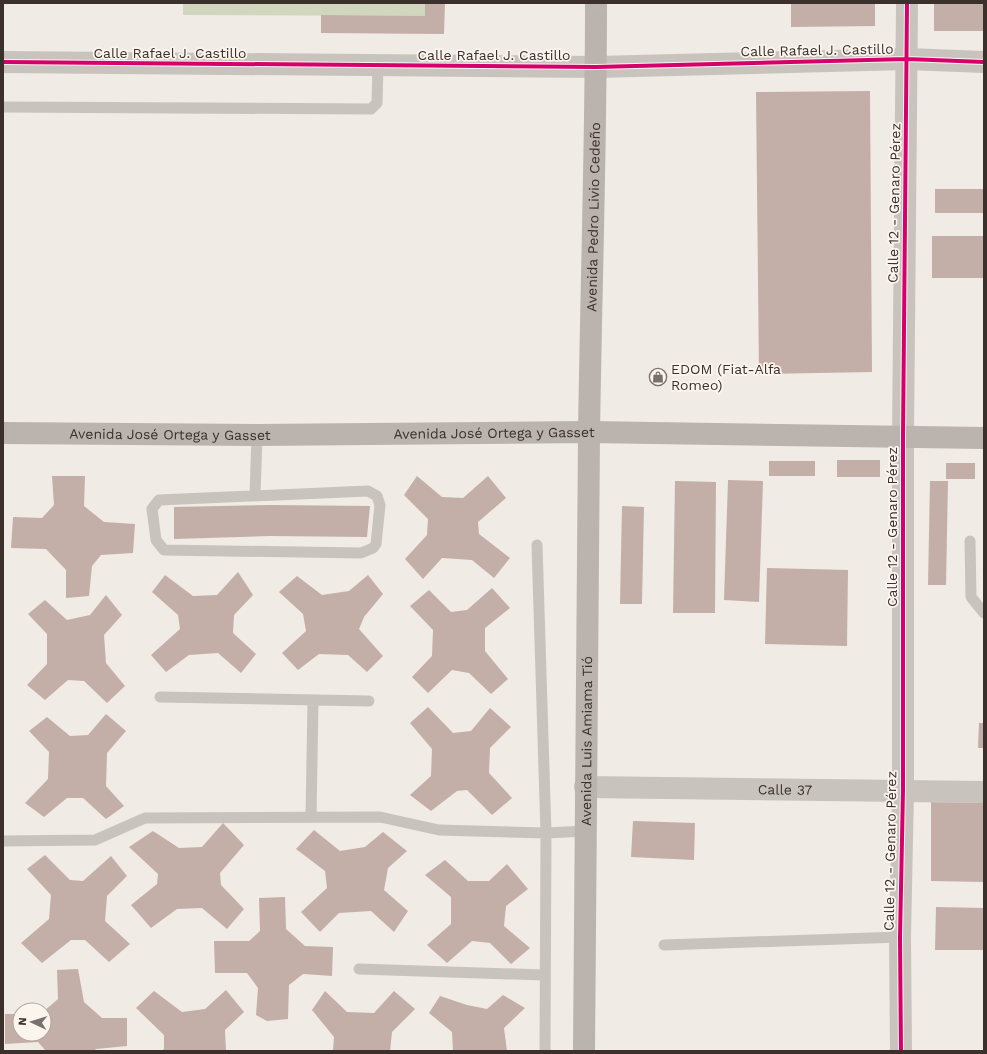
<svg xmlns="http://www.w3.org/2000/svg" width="987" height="1054" font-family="'Work Sans',sans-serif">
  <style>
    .green { fill: #d1d6bf }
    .building { fill: #c3afa7 }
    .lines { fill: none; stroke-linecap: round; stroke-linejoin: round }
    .service { stroke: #c9c3be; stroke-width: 11 }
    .minor { stroke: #c9c3be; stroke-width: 22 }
    .secondary { stroke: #bab3ae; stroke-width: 22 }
    .cycleway-casing { stroke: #fbf5ee; stroke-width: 6 }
    .cycleway { stroke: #d6006c; stroke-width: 4 }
    .labels { text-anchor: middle; stroke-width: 3.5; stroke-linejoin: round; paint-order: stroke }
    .street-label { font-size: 14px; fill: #3b302b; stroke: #fbf5ee }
    .poi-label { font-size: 14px; fill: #3b302b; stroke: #fbf5ee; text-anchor: start }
  </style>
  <rect width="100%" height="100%" fill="#f0ebe5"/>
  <!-- green -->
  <path class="green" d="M 183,3 L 425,3 L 425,16 L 183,15 Z"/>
  <!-- building -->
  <path class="building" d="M 425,3 L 445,3 L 444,34 L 321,33 L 321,15 L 425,16 Z
    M 791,3 L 875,3 L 875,26 L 791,27 Z
    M 934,3 L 984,3 L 984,31 L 934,31 Z
    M 870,91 L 872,372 L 759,374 L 756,92 Z
    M 935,189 L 984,189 L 984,213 L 935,213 Z
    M 932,236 L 984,236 L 984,278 L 932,278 Z
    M 837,460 L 880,460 L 880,477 L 837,477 Z
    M 769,461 L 815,461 L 815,476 L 769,476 Z
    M 946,463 L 975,463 L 975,479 L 946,479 Z
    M 52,476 L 85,476 L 84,506 L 104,522 L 135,524 L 133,553 L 101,555 L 92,566 L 89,596 L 66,598 L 66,570 L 46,549 L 11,548 L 13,517 L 42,518 L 54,505 Z
    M 417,476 L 442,497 L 463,498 L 488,476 L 506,498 L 478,522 L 479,534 L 510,558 L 494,578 L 472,560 L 442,558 L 423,579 L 405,559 L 427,535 L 428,519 L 404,495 Z
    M 728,480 L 763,481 L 759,602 L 724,600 Z
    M 675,481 L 716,482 L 715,613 L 673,613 Z
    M 930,481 L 948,481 L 946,585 L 928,585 Z
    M 271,505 L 370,506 L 367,537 L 270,536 L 174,539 L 174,507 Z
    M 622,506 L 644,507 L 642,604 L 620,604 Z
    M 767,568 L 848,570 L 847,646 L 765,644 Z
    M 238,572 L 253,595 L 234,615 L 233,633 L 256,654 L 241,673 L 218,653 L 189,655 L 166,672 L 151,655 L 180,629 L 178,615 L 152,592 L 165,575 L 193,596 L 217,595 Z
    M 368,575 L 383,594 L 364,617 L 359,629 L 383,656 L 367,672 L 348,655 L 319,654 L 298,670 L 282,653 L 306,631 L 303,614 L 279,592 L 297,576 L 322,595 L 349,591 Z
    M 492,588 L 510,608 L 485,628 L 485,651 L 508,679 L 491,694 L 469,673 L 452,670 L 428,693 L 412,677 L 432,656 L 433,630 L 410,606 L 429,590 L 451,612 L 467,610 Z
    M 106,595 L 122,615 L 104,635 L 106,663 L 125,686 L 107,703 L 84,681 L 68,680 L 45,700 L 27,685 L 47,664 L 47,634 L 28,614 L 45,600 L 67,620 L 90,615 Z
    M 428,707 L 453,733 L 471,731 L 490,708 L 511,727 L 490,748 L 489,773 L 512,798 L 492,815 L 467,790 L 457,791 L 431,811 L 410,795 L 431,776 L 432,749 L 410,723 Z
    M 106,714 L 126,731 L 107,753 L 106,786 L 124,806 L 106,819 L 83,798 L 67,798 L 44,817 L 25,803 L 48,779 L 49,752 L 29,731 L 47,717 L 70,736 L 88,735 Z
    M 979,723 L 984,723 L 984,748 L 978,748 Z
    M 931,802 L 984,803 L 984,882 L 931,881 Z
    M 633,821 L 695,823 L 694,860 L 631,857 Z
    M 223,823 L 244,845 L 220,873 L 221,885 L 244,909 L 227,929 L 202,908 L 177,909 L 151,928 L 131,905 L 157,884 L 158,874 L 129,847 L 153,831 L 179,848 L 202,847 Z
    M 314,830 L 340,851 L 365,847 L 383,832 L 407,851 L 388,868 L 384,890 L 408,911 L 394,932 L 371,911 L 339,913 L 320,932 L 301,912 L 327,888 L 325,871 L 296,849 Z
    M 45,855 L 70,880 L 83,881 L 111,856 L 127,876 L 107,896 L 105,921 L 130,944 L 109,962 L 85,940 L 71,940 L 42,963 L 21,943 L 49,919 L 51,895 L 27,869 Z
    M 445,860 L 468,881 L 489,881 L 507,864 L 528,889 L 506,906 L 504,926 L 530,948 L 511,964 L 490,943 L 472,941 L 447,963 L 427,945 L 451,924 L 451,897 L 425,875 Z
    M 285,897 L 286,929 L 305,946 L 333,947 L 332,976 L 303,974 L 289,985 L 288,1019 L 267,1021 L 256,1015 L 258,988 L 247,973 L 215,973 L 214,941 L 249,941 L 260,931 L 259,898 Z
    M 936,907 L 984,908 L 984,950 L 935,950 Z
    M 78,969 L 84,1002 L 102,1018 L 127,1018 L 127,1046 L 96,1049 L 94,1051 L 46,1051 L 38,1042 L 5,1044 L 5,1014 L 20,1014 L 20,1034 L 44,1034 L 44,1011 L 58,999 L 57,970 Z
    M 226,990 L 244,1012 L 225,1030 L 226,1051 L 161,1051 L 164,1049 L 164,1035 L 136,1008 L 154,991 L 182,1012 L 205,1009 Z
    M 325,991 L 347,1012 L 374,1013 L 394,991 L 415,1009 L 392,1032 L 390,1051 L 333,1051 L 334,1037 L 312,1010 Z
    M 503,995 L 525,1008 L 504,1028 L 507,1051 L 453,1051 L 452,1032 L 429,1013 L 440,996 L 467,1005 L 487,1009 Z"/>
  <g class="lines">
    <!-- service -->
    <path class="service" d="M 3,107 L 371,109 L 377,103 L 378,65
      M 368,491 L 377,496 L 380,505 L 376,544 L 373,548 L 361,553 L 164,550 L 156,540 L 152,509 L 159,500 Z
      M 255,496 L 257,435
      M 970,541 L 971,597 L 984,613
      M 537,545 L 546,833 L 545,1051
      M 160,697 L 369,701
      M 311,817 L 313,701
      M 3,841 L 95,840 L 145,818 L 380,817 L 439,830 L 546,833 L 586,831
      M 664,945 L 900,937
      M 359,969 L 544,975"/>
    <!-- minor -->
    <g class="minor">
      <path d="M 3,62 L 596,67 L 907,59 L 984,62"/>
      <path id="s1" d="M 585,787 L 984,792"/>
      <path d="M 901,1051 L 900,937 L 903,791 L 903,437 L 907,3"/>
    </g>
    <!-- secondary -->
    <g class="secondary">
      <path id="s2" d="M 3,433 L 257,435 L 589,432 L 984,438"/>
      <path id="s3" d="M 584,1051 C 586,846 587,640 589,435 C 591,291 596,147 596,3"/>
    </g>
    <defs>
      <path id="cycleway" d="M 3,62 L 596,67 L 907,59 L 984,62
        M 901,1051 L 900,937 L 903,791 L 903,437 L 907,3"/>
    </defs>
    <!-- cycleway casing -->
    <use href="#cycleway" class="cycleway-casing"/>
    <!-- cycleway -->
    <use href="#cycleway" class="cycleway"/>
  </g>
  <!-- icons -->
  <defs>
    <symbol id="shop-ring" viewBox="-11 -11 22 22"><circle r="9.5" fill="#fbf5ee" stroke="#7a716c" stroke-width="1.5"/><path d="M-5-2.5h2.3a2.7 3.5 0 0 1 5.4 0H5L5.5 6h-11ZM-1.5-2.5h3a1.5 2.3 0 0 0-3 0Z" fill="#7a716c"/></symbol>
  </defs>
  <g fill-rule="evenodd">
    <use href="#shop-ring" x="648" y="367" width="20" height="20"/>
  </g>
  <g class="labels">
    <!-- street labels -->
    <g class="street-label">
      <text transform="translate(817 50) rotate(-1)" y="5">Calle Rafael J. Castillo</text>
      <text x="170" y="58">Calle Rafael J. Castillo</text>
      <text x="494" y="60">Calle Rafael J. Castillo</text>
      <text transform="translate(894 203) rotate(-89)" y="5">Calle 12 - Genaro Pérez</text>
      <text dy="5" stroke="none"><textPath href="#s3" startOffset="834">Avenida Pedro Livio Cedeño</textPath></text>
      <text dy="5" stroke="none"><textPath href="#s2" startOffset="491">Avenida José Ortega y Gasset</textPath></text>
      <text dy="5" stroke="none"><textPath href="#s2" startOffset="167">Avenida José Ortega y Gasset</textPath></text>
      <text transform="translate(892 527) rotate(-90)" y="5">Calle 12 - Genaro Pérez</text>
      <text dy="5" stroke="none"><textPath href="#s3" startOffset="310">Avenida Luis Amiama Tió</textPath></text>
      <text dy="5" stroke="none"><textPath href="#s1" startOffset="200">Calle 37</textPath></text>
      <text transform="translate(890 851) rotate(-89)" y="5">Calle 12 - Genaro Pérez</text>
    </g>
    <!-- poi labels -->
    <g class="poi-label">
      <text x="671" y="374">EDOM (Fiat-Alfa<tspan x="671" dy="16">Romeo)</tspan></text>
    </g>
  </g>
  <!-- border -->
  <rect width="987" height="1054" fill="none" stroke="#3b302b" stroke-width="8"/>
  <!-- north arrow -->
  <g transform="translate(32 1022) rotate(274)"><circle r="19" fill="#fbf5ee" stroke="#aea6a0"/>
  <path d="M0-3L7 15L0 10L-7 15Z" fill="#7a716c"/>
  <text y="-6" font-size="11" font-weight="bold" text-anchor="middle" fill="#3b302b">N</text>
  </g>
</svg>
